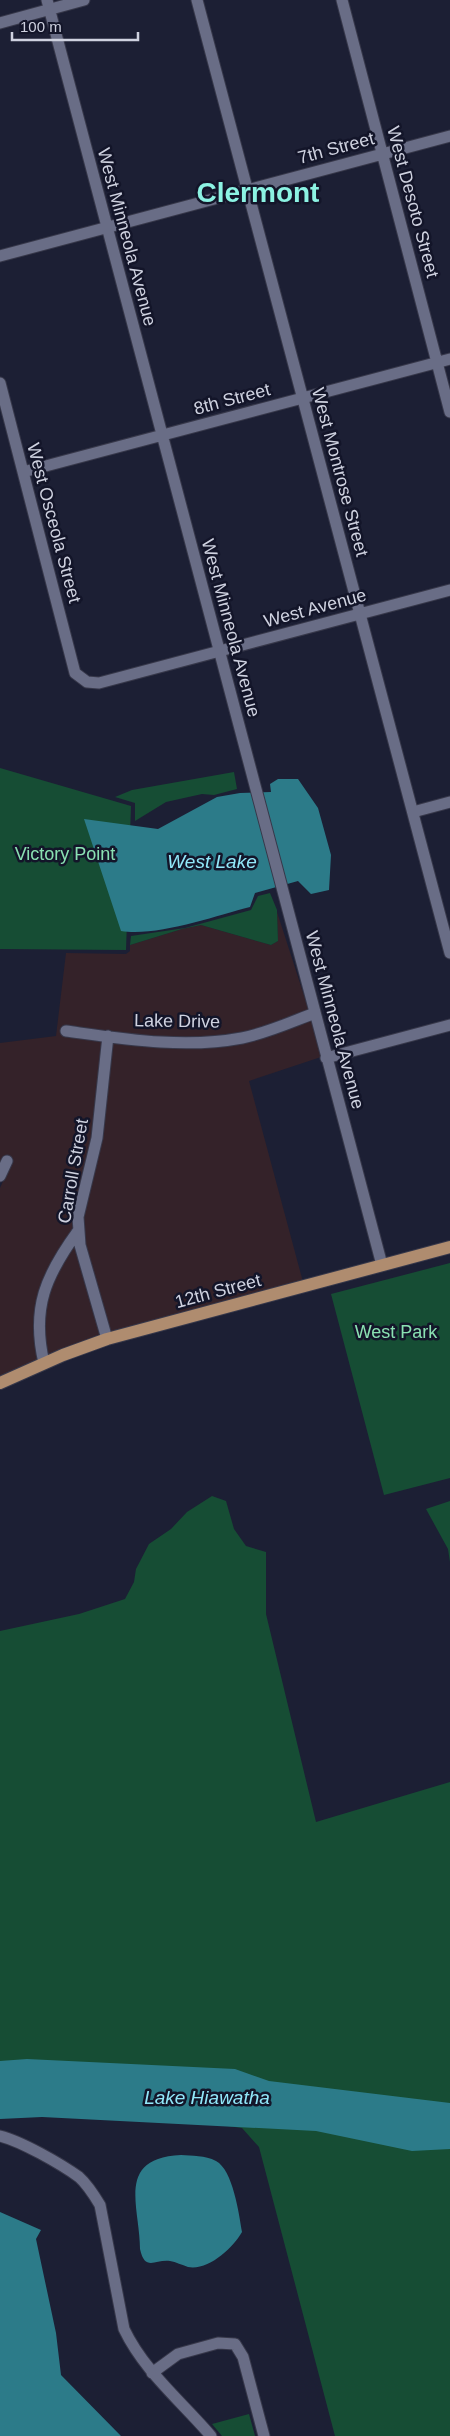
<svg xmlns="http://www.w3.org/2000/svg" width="450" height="2436" font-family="Arial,sans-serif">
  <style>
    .industrial { fill: #342229 }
    .green { fill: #164d34 }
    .water { fill: #2c7b89 }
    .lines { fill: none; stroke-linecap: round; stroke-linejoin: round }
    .minor-casing { stroke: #37384a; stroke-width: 13 }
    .major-casing { stroke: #37384a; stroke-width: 14 }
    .minor { stroke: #696d86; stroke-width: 11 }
    .major { stroke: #af8c6f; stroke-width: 12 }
    .labels { text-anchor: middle; stroke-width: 5; stroke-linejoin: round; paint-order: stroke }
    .street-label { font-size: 18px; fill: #cfd2e0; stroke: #131529 }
    .park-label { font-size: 18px; fill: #8ae1b2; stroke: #131529 }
    .water-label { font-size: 19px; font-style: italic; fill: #92e8fa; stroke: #131529 }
    .town-label { font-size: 28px; font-weight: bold; fill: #8cf3e3; stroke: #131529 }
  </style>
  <rect width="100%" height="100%" fill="#1c1f34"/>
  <!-- industrial -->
  <path class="industrial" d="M 277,912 L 309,1011 L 257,1030 L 195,1038 L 159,1037 L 62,1026 L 61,1034 L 103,1040 L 93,1138 L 73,1230 L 41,1285 L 36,1303 L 33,1329 L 38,1361 L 0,1379 L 0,1188 L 13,1159 L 4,1156 L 0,1165 L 0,1043 L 56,1036 L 66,953 L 126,954 L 130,951 L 130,945 L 182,929 L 201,925 L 271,945 L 278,941 Z
    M 311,1019 L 321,1057 L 249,1081 L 303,1282 L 111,1334 L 85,1244 L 83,1218 L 102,1138 L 112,1041 L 194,1047 Z
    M 75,1244 L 101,1337 L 47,1357 L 43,1329 L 46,1304 L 58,1269 Z"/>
  <!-- green -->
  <path class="green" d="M 0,768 L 131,806 L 126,950 L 0,949 Z
    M 234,772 L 237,789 L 214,795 L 202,794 L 166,802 L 135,821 L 135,803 L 115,797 L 132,790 Z
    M 270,893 L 277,910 L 278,941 L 271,945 L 201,925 L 182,929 L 130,945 L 131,936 L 185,928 L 251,910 L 258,896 Z
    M 450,1263 L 450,1478 L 384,1495 L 331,1294 Z
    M 212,1496 L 226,1501 L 234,1529 L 246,1546 L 266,1552 L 266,1614 L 316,1822 L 450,1782 L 450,2121 L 0,2079 L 0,1631 L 79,1614 L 125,1599 L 134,1582 L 136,1569 L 149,1544 L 171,1529 L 187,1512 Z
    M 450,1501 L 450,1562 L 448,1549 L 426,1509 Z
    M 0,2096 L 450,2138 L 450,2436 L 335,2436 L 259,2147 L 242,2128 Z
    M 249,2414 L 255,2436 L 222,2436 L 212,2424 Z"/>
  <!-- water -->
  <path class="water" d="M 278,779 L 298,779 L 318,808 L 331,855 L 329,890 L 311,894 L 298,881 L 255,893 L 250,907 C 215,916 156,937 121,931 L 84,819 L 158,829 L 217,797 L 240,793 L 271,792 L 270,784 Z
    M 27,2059 L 235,2069 L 269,2081 L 450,2103 L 450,2149 L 412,2151 L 316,2131 L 42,2117 L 0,2119 L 0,2061 Z
    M 181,2155 C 192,2156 205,2155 216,2161 C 233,2170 239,2214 242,2232 C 233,2248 208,2271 188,2267 C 182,2265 176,2262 170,2261 C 155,2259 145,2272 140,2249 C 140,2207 115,2158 181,2155 Z
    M 0,2212 L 41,2230 L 36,2239 L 56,2333 L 61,2375 L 121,2436 L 0,2436 Z"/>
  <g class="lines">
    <defs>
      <path id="minor" d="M 47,0 L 382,1265
        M 197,0 L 450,953
        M 342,0 L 450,412
        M 0,23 L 84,0
        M 0,256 L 450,136
        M 0,383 L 75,673 L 87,682 L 99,683 L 450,590
        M 23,472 L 450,359
        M 413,812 L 450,802
        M 66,1031 C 124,1039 184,1049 242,1038 C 267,1033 291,1022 315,1013
        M 326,1058 L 450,1025
        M 0,1176 L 7,1161
        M 107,1339 L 80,1245 L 78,1217 L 97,1138 L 108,1036
        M 44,1363 C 31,1308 46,1275 78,1231
        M 0,2136 C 21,2141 61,2164 79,2177 C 88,2185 94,2195 100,2205 L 124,2329 C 144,2371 181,2401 211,2436
        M 152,2373 L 178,2354 L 218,2343 L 235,2344 L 243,2357 L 264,2436"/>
      <path id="major" d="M 0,1383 L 63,1355 L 107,1339 L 450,1247"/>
    </defs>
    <!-- minor casing -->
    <use href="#minor" class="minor-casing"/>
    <!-- major casing -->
    <use href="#major" class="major-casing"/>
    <!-- minor -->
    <use href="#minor" class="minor"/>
    <!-- major -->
    <use href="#major" class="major"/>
  </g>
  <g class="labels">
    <!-- street labels -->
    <g class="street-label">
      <text transform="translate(336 148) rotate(-15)" y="6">7th Street</text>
      <text transform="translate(413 202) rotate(75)" y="6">West Desoto Street</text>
      <text transform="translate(127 237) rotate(75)" y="6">West Minneola Avenue</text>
      <text transform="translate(232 399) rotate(-15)" y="6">8th Street</text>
      <text transform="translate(340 472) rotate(75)" y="6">West Montrose Street</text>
      <text transform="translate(54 523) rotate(75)" y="6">West Osceola Street</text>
      <text transform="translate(315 608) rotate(-15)" y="6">West Avenue</text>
      <text transform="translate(231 628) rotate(75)" y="6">West Minneola Avenue</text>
      <text transform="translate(335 1020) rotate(75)" y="6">West Minneola Avenue</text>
      <text transform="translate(177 1021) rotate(1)" y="6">Lake Drive</text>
      <text transform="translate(73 1171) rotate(-80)" y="6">Carroll Street</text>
      <text transform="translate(218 1291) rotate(-15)" y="6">12th Street</text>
    </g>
    <!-- park labels -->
    <g class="park-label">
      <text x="65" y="860">Victory Point</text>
      <text x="396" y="1338">West Park</text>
    </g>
    <!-- water labels -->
    <g class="water-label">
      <text x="212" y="868">West Lake</text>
      <text x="207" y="2104">Lake Hiawatha</text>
    </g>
    <!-- town labels -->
    <g class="town-label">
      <text x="258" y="202">Clermont</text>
    </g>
  </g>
  <!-- scale -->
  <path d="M12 32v8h126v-8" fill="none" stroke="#cfd2e0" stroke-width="2.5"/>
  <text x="20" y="32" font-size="15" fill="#cfd2e0" stroke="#131529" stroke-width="4" paint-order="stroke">100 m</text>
</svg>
